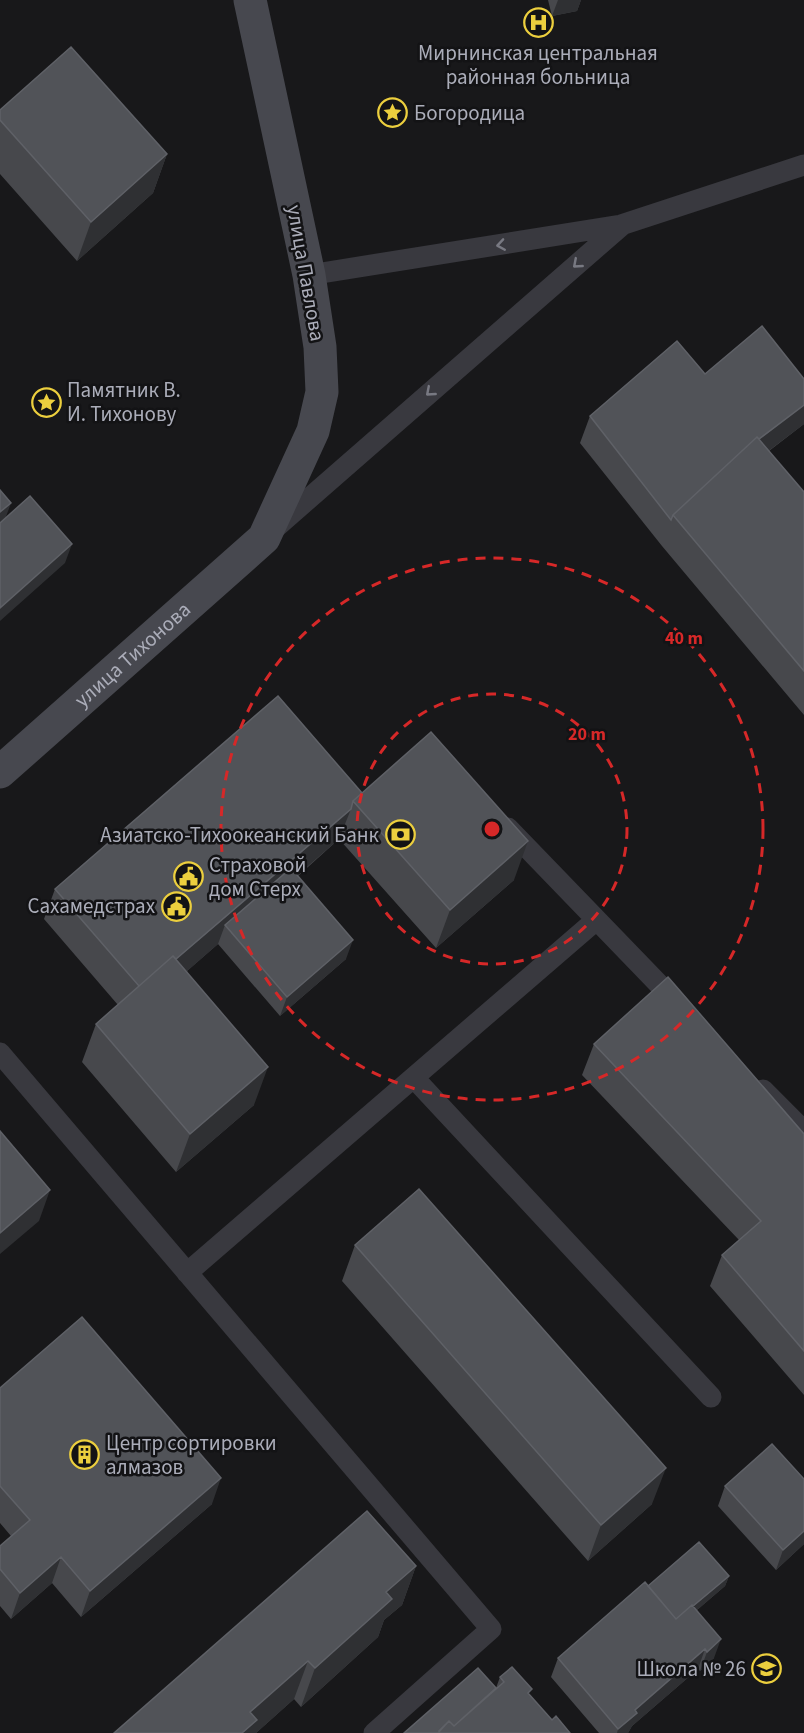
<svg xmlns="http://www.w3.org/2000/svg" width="804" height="1733" font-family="'Source Sans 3',sans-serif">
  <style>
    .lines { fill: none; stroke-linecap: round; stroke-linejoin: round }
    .service { stroke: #39393f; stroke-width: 21 }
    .secondary { stroke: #47484f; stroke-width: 33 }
    .wall { fill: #47484c }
    .shaded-wall { fill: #2f3033 }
    .building { fill: #515358; stroke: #5f6167; stroke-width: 1.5 }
    .oneway { stroke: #787982 }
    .ring { fill: none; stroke: #d62828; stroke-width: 3; stroke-dasharray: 10 8 }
    .labels { text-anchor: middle; stroke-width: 5; stroke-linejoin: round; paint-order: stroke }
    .poi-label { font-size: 21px; fill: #abadb9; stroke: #131315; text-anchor: start }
    .street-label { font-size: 21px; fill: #abadb9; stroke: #131315 }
    .centre { fill: #d62828; stroke: #131315; stroke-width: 3 }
    .ring-label { font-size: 18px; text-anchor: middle; font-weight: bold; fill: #d62828; stroke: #131315; stroke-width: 5; stroke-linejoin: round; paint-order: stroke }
  </style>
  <rect width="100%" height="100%" fill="#18181a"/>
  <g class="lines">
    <!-- service -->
    <path class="service" d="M 309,275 L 621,225 L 804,165
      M 274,529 L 621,226
      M 508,828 L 678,1004
      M 0,1053 L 491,1629 L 374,1733
      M 414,1078 L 711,1397
      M 763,1090 L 804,1131
      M 187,1273 L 595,921"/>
    <!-- secondary -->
    <path class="secondary" id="s1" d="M 0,772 L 264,538 L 313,431 L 322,392 L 320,347 L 309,275 L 250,0"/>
  </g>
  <!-- wall -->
  <path class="wall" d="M 548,0 L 581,0 L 577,11 L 552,16 Z
    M 0,110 L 167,154 L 153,193 L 77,261 L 0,174 Z
    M 804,379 L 804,424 L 769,451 L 804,492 L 804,715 L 662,546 L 580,443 L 590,416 Z
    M 362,793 L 514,880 L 436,948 L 339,839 L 298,876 L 346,959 L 280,1016 L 218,944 L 187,971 L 254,1105 L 176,1172 L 82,1062 L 96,1024 L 118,1005 L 44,919 L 55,889 Z
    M 594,1044 L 804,1134 L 804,1395 L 710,1286 L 722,1255 L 739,1240 L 582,1075 Z
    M 355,1245 L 652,1504 L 588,1561 L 342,1281 Z
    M 0,1388 L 212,1504 L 81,1617 L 52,1583 L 11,1619 L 0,1606 L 0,1546 L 11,1536 L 0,1523 Z
    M 804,1479 L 804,1544 L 776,1570 L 718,1506 L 725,1486 Z
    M 416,1566 L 402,1605 L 384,1620 L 378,1637 L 301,1707 L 294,1699 L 256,1733 L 114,1733 Z
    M 729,1576 L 725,1586 L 697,1610 L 714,1658 L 700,1671 L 698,1669 L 632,1726 L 628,1733 L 599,1733 L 551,1677 L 558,1658 L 648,1586 Z
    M 500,1677 L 530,1695 L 552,1720 L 570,1733 L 404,1733 L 496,1688 Z"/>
  <!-- shaded-wall -->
  <path class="shaded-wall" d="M 558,0 L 581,0 L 577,11 L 552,16 Z
    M 167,154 L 153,193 L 77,261 L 91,222 Z
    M 804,405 L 804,424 L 746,468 L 756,442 Z
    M 11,503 L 0,533 L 0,512 Z
    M 72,544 L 65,563 L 0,621 L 0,608 Z
    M 351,809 L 339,839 L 231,933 L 225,925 L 218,944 L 131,1020 L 142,989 Z
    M 528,841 L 514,880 L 436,948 L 450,910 Z
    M 353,940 L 346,959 L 280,1016 L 287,997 Z
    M 268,1067 L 254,1105 L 176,1172 L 190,1134 Z
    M 50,1190 L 39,1221 L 0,1254 L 0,1233 Z
    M 666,1468 L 652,1504 L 588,1561 L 601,1525 Z
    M 221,1478 L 212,1504 L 81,1617 L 90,1591 Z
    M 804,1531 L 804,1544 L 776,1570 L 783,1550 Z
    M 61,1557 L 52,1583 L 11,1619 L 20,1593 Z
    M 416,1566 L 402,1605 L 384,1620 L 378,1637 L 301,1707 L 315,1668 L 386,1592 Z
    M 729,1576 L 725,1586 L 669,1634 L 673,1624 Z
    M 721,1639 L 714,1658 L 700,1671 L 707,1652 Z
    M 705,1649 L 698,1669 L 632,1726 L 628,1733 L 617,1733 L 618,1729 L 635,1710 Z
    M 308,1661 L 294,1699 L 256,1733 L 242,1733 L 250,1712 Z"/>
  <!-- building -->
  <path class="building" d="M 71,47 L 167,154 L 91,222 L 0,120 L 0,110 Z
    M 762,326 L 804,379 L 804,405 L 759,439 L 757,437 L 673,515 L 671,520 L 590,416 L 677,341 L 705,374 Z
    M 757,437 L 804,492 L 804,671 L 673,515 Z
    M 0,490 L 11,503 L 0,512 Z
    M 30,496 L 72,544 L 0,608 L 0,523 Z
    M 278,696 L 362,793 L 353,801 L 351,809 L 176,959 L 173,956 L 139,986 L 55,889 Z
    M 431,732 L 528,841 L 450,910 L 353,801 Z
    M 291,868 L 353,940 L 287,997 L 225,925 Z
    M 173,956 L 268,1067 L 190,1134 L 96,1024 Z
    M 668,977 L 804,1134 L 804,1351 L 722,1255 L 761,1221 L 594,1044 Z
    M 0,1131 L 50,1190 L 0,1233 Z
    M 419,1189 L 666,1468 L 601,1525 L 355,1245 Z
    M 82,1317 L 221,1478 L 90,1591 L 61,1557 L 20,1593 L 0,1569 L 0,1546 L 30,1520 L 0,1486 L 0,1388 Z
    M 772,1444 L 804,1479 L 804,1531 L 783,1550 L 725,1486 Z
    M 367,1511 L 416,1566 L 386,1592 L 392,1599 L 315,1668 L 308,1661 L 250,1712 L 257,1720 L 242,1733 L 114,1733 Z
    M 699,1542 L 729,1576 L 693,1606 L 692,1605 L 676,1619 L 648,1586 Z
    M 645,1582 L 676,1619 L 692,1605 L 721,1639 L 707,1652 L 705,1649 L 635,1710 L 637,1713 L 618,1729 L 558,1658 Z
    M 512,1667 L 532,1689 L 528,1693 L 552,1720 L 556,1716 L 570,1733 L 440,1733 L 439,1731 L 449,1721 L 454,1726 L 504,1682 L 500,1677 Z
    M 478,1668 L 496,1688 L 454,1726 L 449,1721 L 438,1733 L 404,1733 Z"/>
  <!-- one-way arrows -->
  <defs><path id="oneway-chevron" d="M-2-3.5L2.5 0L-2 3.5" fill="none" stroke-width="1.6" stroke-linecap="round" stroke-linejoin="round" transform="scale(1.5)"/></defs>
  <g class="oneway">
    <use href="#oneway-chevron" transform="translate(501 245) rotate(171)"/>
    <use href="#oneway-chevron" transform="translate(577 264) rotate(139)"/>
    <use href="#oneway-chevron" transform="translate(430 392) rotate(139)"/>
  </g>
  <!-- distance rings -->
  <g class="ring">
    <circle cx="492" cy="829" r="135"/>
    <circle cx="492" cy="829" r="271"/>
  </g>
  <!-- icons -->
  <defs>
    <symbol id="hospital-ring" viewBox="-11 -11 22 22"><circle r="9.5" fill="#131315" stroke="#eccf3e" stroke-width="1.5"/><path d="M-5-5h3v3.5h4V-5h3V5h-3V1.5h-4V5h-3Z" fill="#eccf3e"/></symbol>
    <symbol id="sight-ring" viewBox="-11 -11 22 22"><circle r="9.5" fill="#131315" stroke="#eccf3e" stroke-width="1.5"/><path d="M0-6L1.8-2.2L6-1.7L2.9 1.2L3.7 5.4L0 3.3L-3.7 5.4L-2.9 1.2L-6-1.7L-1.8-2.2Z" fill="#eccf3e"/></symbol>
    <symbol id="bank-ring" viewBox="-11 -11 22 22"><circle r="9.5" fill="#131315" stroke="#eccf3e" stroke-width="1.5"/><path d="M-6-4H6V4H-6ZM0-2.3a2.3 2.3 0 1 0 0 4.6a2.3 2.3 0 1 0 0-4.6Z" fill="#eccf3e"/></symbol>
    <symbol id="civic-ring" viewBox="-11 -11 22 22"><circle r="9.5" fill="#131315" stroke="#eccf3e" stroke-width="1.5"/><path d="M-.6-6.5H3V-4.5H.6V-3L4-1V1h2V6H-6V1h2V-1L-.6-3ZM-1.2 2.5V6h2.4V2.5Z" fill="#eccf3e"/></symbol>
    <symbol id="building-ring" viewBox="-11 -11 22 22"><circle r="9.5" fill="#131315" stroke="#eccf3e" stroke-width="1.5"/><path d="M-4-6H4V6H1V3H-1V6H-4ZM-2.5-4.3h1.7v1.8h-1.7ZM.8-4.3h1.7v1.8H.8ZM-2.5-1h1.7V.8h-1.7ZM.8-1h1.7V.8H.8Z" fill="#eccf3e"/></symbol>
    <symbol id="school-ring" viewBox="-11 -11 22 22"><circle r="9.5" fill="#131315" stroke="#eccf3e" stroke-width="1.5"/><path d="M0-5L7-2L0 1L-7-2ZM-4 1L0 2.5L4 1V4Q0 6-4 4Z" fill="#eccf3e"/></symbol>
  </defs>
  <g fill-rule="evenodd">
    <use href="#hospital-ring" x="522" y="6" width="33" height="33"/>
    <use href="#sight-ring" x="376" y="96" width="33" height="33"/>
    <use href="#sight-ring" x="30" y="386" width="33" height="33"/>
    <use href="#bank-ring" x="384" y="818" width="33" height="33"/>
    <use href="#civic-ring" x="172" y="860" width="33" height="33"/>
    <use href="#civic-ring" x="160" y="890" width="33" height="33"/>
    <use href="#building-ring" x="68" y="1438" width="33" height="33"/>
    <use href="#school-ring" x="750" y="1652" width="33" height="33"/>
  </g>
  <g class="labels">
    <!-- poi labels -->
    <g class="poi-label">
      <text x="538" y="60" text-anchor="middle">Мирнинская центральная<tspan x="538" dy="24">районная больница</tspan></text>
      <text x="414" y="120">Богородица</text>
      <text x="67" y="397">Памятник В.<tspan x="67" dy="24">И. Тихонову</tspan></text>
      <text x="379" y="842" text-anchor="end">Азиатско-Тихоокеанский Банк</text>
      <text x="209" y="872">Страховой<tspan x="209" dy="24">дом Стерх</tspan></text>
      <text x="155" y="913" text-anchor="end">Сахамедстрах</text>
      <text x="106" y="1450">Центр сортировки<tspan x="106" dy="24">алмазов</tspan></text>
      <text x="746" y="1676" text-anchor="end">Школа № 26</text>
    </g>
    <!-- street labels -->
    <g class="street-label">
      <text transform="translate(306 273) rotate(80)" y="7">улица Павлова</text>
      <text dy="7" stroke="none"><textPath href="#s1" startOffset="177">улица Тихонова</textPath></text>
    </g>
  </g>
  <circle cx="492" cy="829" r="9" class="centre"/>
  <g class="ring-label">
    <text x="684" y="644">40 m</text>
    <text x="587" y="740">20 m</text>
  </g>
</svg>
